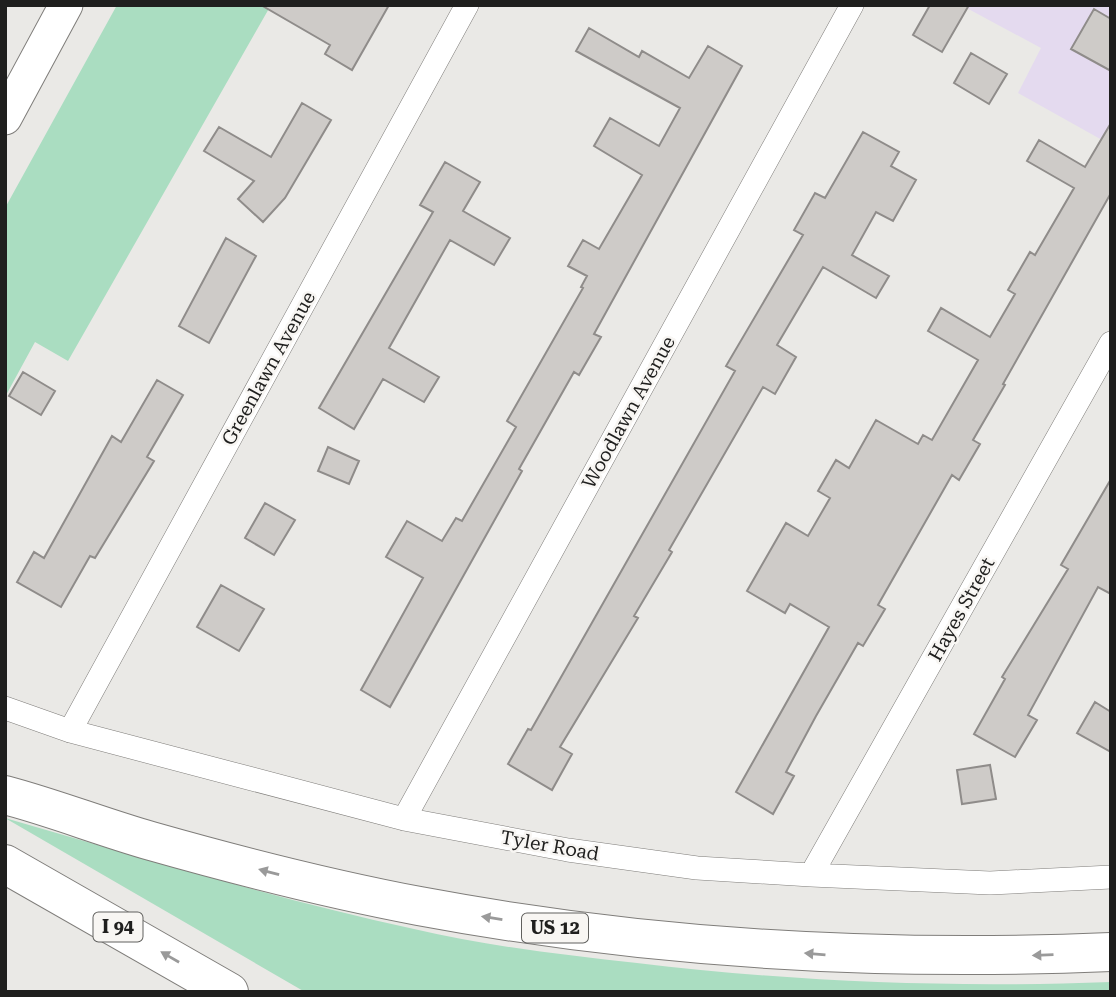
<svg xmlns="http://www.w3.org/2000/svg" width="1116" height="997" font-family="'Roboto Serif',serif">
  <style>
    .commercial { fill: #e4daef }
    .green { fill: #aaddc1 }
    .building { fill: #cecbc8; stroke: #8f8c8a; stroke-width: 2 }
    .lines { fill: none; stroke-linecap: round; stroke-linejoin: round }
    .minor-casing { stroke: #7f7d7a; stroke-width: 24 }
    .secondary-casing { stroke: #7f7d7a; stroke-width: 35 }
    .motorway-casing { stroke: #7f7d7a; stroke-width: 40 }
    .minor { stroke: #fff; stroke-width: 23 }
    .secondary { stroke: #fff; stroke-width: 33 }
    .motorway { stroke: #fff; stroke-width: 38 }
    .oneway { fill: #9a9a9a }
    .labels { text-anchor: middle; stroke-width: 5; stroke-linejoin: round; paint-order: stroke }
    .shield { fill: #f8f6f3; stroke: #60605e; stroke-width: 2 }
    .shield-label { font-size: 18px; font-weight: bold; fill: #1f1f1e }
    .street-label { font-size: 19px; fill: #1f1f1e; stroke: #f8f6f3 }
  </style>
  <rect width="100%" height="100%" fill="#eae9e6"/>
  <!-- commercial -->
  <path class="commercial" d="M 961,5 L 1111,5 L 1111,145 L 1018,93 L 1041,48 Z"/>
  <!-- green -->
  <path class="green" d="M 117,5 L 271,5 L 68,361 L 35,342 L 5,397 L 5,208 Z
    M 5,818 C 141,857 276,899 414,929 C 487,946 563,955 637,963 C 796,982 951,988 1111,982 L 1111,992 L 305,992 Z"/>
  <!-- building -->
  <path class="building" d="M 261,5 L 389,5 L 352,70 L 325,54 L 330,45 Z
    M 930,5 L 969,5 L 942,52 L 913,35 Z
    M 1094,9 L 1111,19 L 1111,71 L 1071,49 Z
    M 589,28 L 639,57 L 642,51 L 689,78 L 708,46 L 742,66 L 594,334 L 601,337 L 579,375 L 574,372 L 519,469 L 522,471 L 390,707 L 361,690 L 423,578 L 386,557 L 407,521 L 442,541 L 456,518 L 462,521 L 516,427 L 507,421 L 583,288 L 581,287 L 587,276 L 568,266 L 583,240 L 599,249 L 642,175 L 594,146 L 610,118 L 659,146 L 680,108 L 576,51 Z
    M 971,53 L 1007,74 L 989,104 L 954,83 Z
    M 302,103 L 331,120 L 285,198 L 263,222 L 238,199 L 254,181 L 204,151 L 219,127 L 271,157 Z
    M 1111,123 L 1111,193 L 1003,384 L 1005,385 L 973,440 L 980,444 L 959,480 L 952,475 L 878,605 L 885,609 L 863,646 L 858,643 L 816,716 L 786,772 L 794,776 L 773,814 L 736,792 L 829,627 L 790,604 L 785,613 L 747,591 L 786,523 L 808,536 L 830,498 L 818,491 L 836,460 L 849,468 L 876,420 L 918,444 L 923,435 L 932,440 L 978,360 L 928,331 L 941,308 L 990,337 L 1015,294 L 1008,290 L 1030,252 L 1035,255 L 1074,188 L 1027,161 L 1039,140 L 1085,167 Z
    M 863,132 L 899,152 L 891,166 L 916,180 L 893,221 L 876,212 L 852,255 L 889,276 L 876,298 L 823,267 L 777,345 L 796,357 L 775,394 L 763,387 L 669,550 L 672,552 L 634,616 L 638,618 L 560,747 L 572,754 L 552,790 L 508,764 L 528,729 L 531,730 L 735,371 L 726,366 L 803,235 L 794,230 L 815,193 L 825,198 Z
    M 445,162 L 480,182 L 463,211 L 510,238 L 494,265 L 450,240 L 389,348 L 439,377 L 424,402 L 383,379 L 354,429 L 319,408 L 433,212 L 420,205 Z
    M 226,238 L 256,256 L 209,343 L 179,326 Z
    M 23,372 L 55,391 L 41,415 L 9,396 Z
    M 157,380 L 183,395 L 147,457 L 154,461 L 95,558 L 90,556 L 61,607 L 17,582 L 34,552 L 44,558 L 112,436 L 121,442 Z
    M 328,447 L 359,461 L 349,484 L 318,471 Z
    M 1111,479 L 1111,594 L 1098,587 L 1028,715 L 1037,720 L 1015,757 L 974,734 L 1005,679 L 1002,677 L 1068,569 L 1061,565 Z
    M 265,503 L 295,520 L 274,555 L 245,538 Z
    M 221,585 L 264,609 L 239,651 L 197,627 Z
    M 1095,702 L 1111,712 L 1111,752 L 1077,733 Z
    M 990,765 L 996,799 L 962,804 L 957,770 Z"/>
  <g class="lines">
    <defs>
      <path id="minor" d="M 5,708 L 70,731 L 404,819 L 568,850 L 697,868 L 811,875 L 990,883 L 1111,877
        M 70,731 L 467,5
        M 404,819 L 852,5
        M 811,875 L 1111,343"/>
      <path id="secondary" d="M 5,118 L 66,5"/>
      <path id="motorway" d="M 5,795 C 54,808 102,827 151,841 C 239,866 329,889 419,906 C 649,949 877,962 1111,952
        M 5,864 L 229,992"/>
    </defs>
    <!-- minor casing -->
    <use href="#minor" class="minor-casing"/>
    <!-- secondary casing -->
    <use href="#secondary" class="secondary-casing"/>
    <!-- motorway casing -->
    <use href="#motorway" class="motorway-casing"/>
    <!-- minor -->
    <use href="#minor" class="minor"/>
    <!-- secondary -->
    <use href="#secondary" class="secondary"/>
    <!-- motorway -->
    <use href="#motorway" class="motorway"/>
  </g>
  <!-- one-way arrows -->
  <defs><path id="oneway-solid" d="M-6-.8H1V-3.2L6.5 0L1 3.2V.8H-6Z" transform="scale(1.75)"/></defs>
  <g class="oneway">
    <use href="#oneway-solid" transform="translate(269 872) rotate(-165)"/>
    <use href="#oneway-solid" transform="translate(492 918) rotate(-171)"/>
    <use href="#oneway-solid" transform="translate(815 954) rotate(-175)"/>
    <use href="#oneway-solid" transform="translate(1043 955) rotate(178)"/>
    <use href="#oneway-solid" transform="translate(170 957) rotate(-150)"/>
  </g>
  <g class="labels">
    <!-- shield labels -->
    <g class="shield">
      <rect x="93.5" y="912.5" width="49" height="29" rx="5"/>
      <rect x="522" y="913.5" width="66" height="29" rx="5"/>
    </g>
    <g class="shield-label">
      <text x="118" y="933">I 94</text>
      <text x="555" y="934">US 12</text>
    </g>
    <!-- street labels -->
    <g class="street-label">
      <text transform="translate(268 368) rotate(-61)" y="7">Greenlawn Avenue</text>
      <text transform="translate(628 412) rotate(-61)" y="7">Woodlawn Avenue</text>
      <text transform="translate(961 609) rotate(-61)" y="7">Hayes Street</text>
      <text transform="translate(550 845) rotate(10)" y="7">Tyler Road</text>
    </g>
  </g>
  <!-- border -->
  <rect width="1116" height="997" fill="none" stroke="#1f1f1e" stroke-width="14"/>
</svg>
